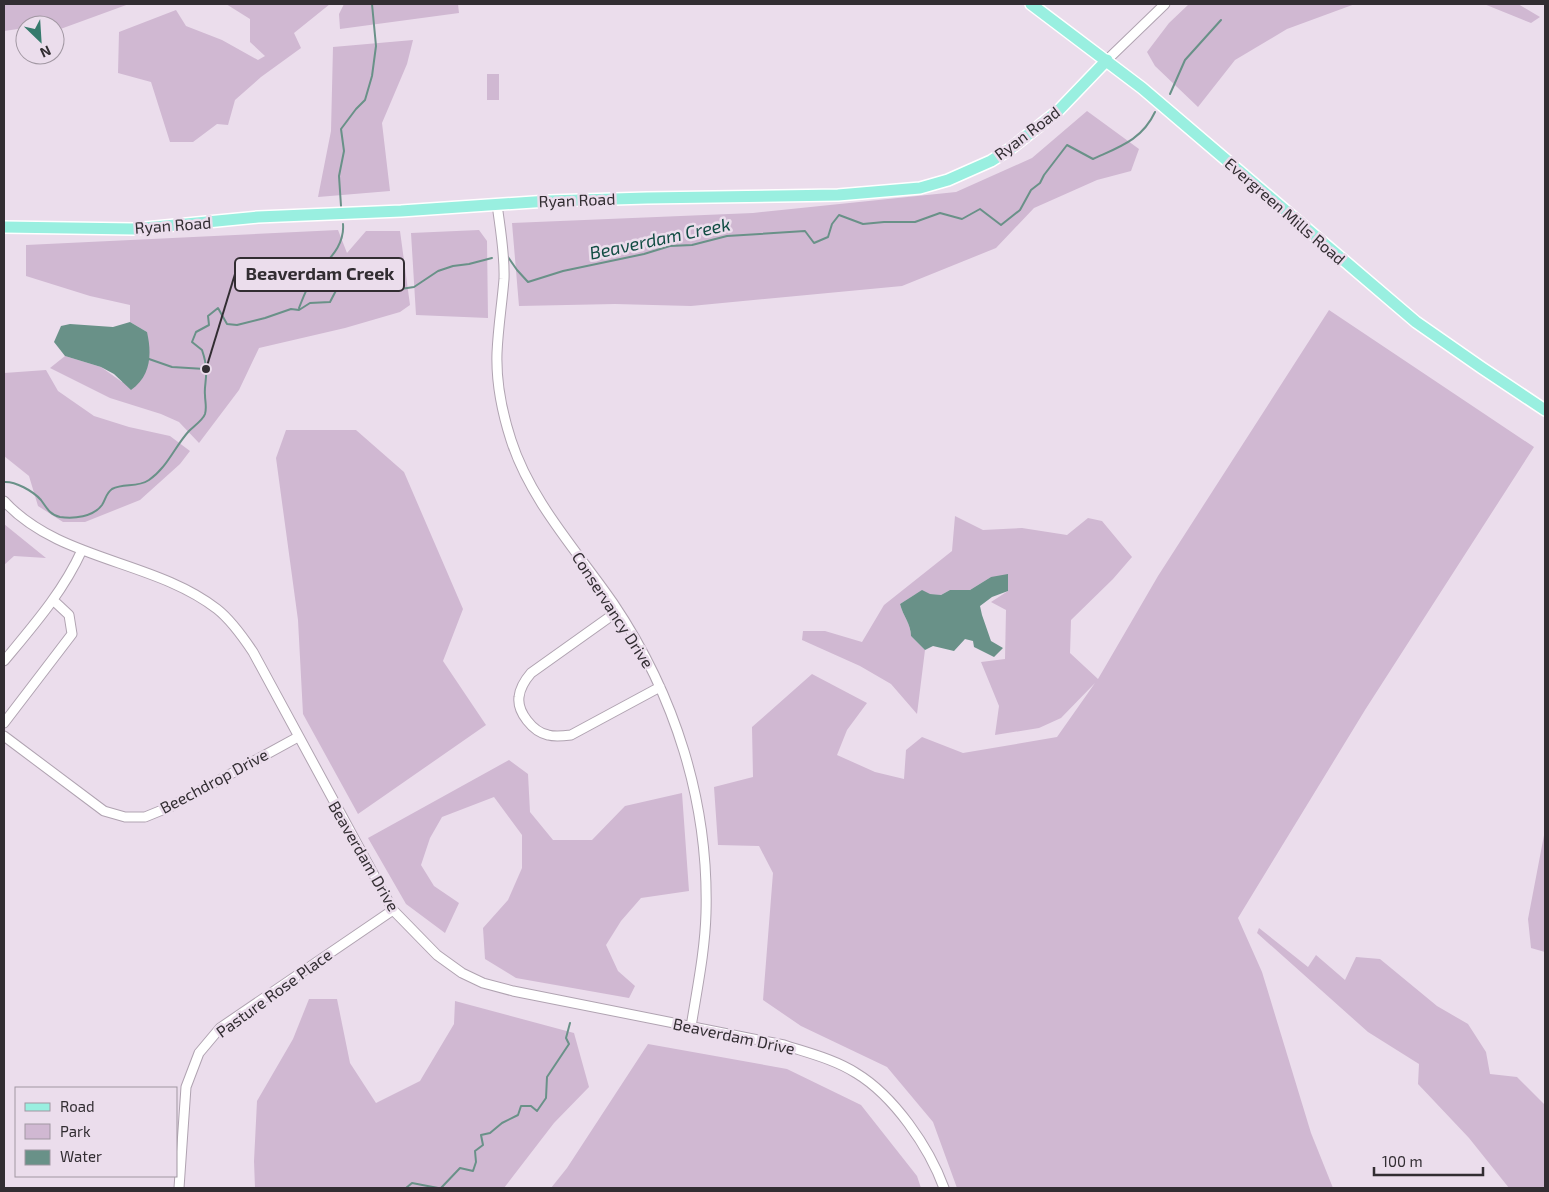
<svg xmlns="http://www.w3.org/2000/svg" width="1549" height="1192" font-family="'Exo 2',sans-serif">
  <style>
    .green { fill: #d0b8d2 }
    .water { fill: #699188 }
    .lines { fill: none; stroke-linecap: round; stroke-linejoin: round }
    .stream { stroke: #699188; stroke-width: 2 }
    .minor-casing { stroke: #b0a3b1; stroke-width: 11 }
    .major-casing { stroke: #fff; stroke-width: 14 }
    .minor { stroke: #fff; stroke-width: 9 }
    .major { stroke: #99efe0; stroke-width: 11 }
    .labels { text-anchor: middle; stroke-width: 5; stroke-linejoin: round; paint-order: stroke }
    .street-label { font-size: 16px; fill: #322d32; stroke: #ebddec }
    .water-label { font-size: 18px; font-style: italic; fill: #114c43; stroke: #ebddec }
    .leader { fill: none; stroke: #322d32; stroke-width: 2 }
    .callout-dot { fill: #322d32; stroke: #ebddec; stroke-width: 2 }
    .callout { fill: #ebddec; stroke: #322d32; stroke-width: 2 }
    .callout-label { font-size: 18px; text-anchor: middle; font-weight: bold; fill: #322d32 }
  </style>
  <rect width="100%" height="100%" fill="#ebddec"/>
  <!-- green -->
  <path class="green" d="M 4,4 L 129,4 L 55,31 L 55,25 L 25,25 L 25,28 L 4,31 Z
    M 226,4 L 330,4 L 294,33 L 301,48 L 261,77 L 235,100 L 228,125 L 217,124 L 193,142 L 170,142 L 151,82 L 118,73 L 119,32 L 176,10 L 186,26 L 222,40 L 258,60 L 265,56 L 250,42 L 250,19 Z
    M 344,4 L 458,4 L 459,13 L 340,29 L 339,14 Z
    M 1189,4 L 1355,4 L 1287,29 L 1235,60 L 1198,107 L 1155,66 L 1147,52 L 1169,23 Z
    M 1484,4 L 1518,4 L 1540,17 L 1531,23 Z
    M 413,40 L 407,64 L 382,123 L 390,191 L 318,197 L 331,131 L 333,47 Z
    M 487,74 L 499,74 L 499,100 L 487,100 Z
    M 1087,111 L 1139,149 L 1131,171 L 1097,180 L 1034,208 L 996,248 L 902,286 L 691,306 L 615,304 L 519,306 L 512,223 L 753,213 L 956,192 L 1032,158 Z
    M 338,230 L 347,253 L 366,231 L 400,231 L 410,305 L 400,312 L 345,328 L 259,348 L 239,390 L 199,443 L 179,422 L 161,414 L 110,398 L 50,368 L 65,356 L 101,367 L 122,382 L 147,332 L 130,322 L 130,305 L 90,296 L 26,276 L 26,245 Z
    M 479,230 L 487,241 L 488,318 L 416,315 L 411,233 Z
    M 1329,310 L 1534,447 L 1365,710 L 1238,918 L 1262,972 L 1311,1133 L 1333,1188 L 957,1188 L 933,1122 L 887,1067 L 801,1026 L 763,1000 L 773,873 L 759,846 L 718,845 L 714,787 L 753,777 L 752,727 L 812,674 L 867,703 L 847,730 L 837,755 L 875,772 L 904,779 L 906,750 L 922,737 L 963,753 L 1057,737 L 1095,683 L 1061,718 L 1039,728 L 995,735 L 999,706 L 981,662 L 1005,659 L 1006,610 L 991,602 L 1008,591 L 991,577 L 970,590 L 950,590 L 941,595 L 916,594 L 900,604 C 903,616 911,624 911,636 L 925,650 L 917,714 L 891,684 L 860,666 L 802,640 L 803,631 L 825,631 L 862,642 L 884,605 L 952,551 L 955,516 L 983,530 L 1022,528 L 1067,535 L 1088,518 L 1102,521 L 1132,557 L 1113,579 L 1071,620 L 1070,653 L 1098,679 L 1158,576 Z
    M 46,370 L 58,391 L 94,416 L 129,427 L 170,436 L 190,451 L 180,464 L 140,500 L 85,522 L 63,522 L 38,506 L 29,476 L 4,456 L 4,373 Z
    M 286,430 L 356,430 L 404,472 L 463,609 L 443,661 L 486,725 L 358,814 L 303,714 L 298,620 L 276,458 Z
    M 4,524 L 46,558 L 14,556 L 4,565 Z
    M 509,760 L 528,774 L 530,812 L 553,840 L 592,840 L 625,806 L 682,793 L 689,891 L 641,898 L 621,921 L 606,945 L 618,971 L 635,986 L 629,998 L 516,978 L 485,959 L 483,928 L 508,900 L 522,868 L 522,835 L 494,797 L 442,817 L 430,838 L 421,865 L 434,886 L 459,903 L 445,933 L 406,904 L 368,838 Z
    M 1545,830 L 1545,952 L 1531,948 L 1528,919 Z
    M 1259,928 L 1308,967 L 1316,955 L 1345,980 L 1356,957 L 1380,959 L 1437,1006 L 1468,1024 L 1486,1052 L 1490,1074 L 1517,1077 L 1545,1105 L 1545,1188 L 1509,1188 L 1469,1138 L 1418,1084 L 1419,1064 L 1368,1032 L 1257,933 Z
    M 309,999 L 337,999 L 350,1063 L 376,1103 L 420,1081 L 454,1024 L 455,1001 L 574,1033 L 589,1087 L 554,1123 L 504,1188 L 255,1188 L 254,1161 L 257,1101 L 293,1039 Z
    M 648,1044 L 787,1069 L 861,1105 L 917,1176 L 921,1188 L 551,1188 L 567,1168 Z"/>
  <!-- water -->
  <path class="water" d="M 130,322 L 147,332 C 152,354 151,376 131,390 L 114,374 L 101,367 L 65,356 L 54,342 L 61,326 L 70,324 L 113,327 Z
    M 1008,574 L 1008,591 L 992,597 L 980,606 L 982,615 L 991,641 L 1003,648 L 994,657 L 974,647 L 973,641 L 965,639 L 954,651 L 933,646 L 925,650 L 911,636 C 911,624 903,616 900,604 L 922,590 L 930,594 L 941,595 L 950,590 L 970,590 L 991,577 Z"/>
  <g class="lines">
    <!-- stream -->
    <path class="stream" d="M 1170,94 L 1185,60 L 1221,20
      M 341,206 L 339,176 L 344,151 L 341,129 L 356,109 L 365,100 L 372,76 L 376,46 L 372,4
      M 508,257 L 517,270 L 528,282 L 563,271 L 644,254 L 670,246 L 692,245 L 727,236 L 805,231 L 814,243 L 828,237 L 832,224 L 839,215 L 863,224 L 884,222 L 915,222 L 940,213 L 962,219 L 980,209 L 1001,225 L 1020,210 L 1031,190 L 1040,183 L 1044,175 L 1067,145 L 1093,159 C 1119,147 1142,140 1155,112
      M 299,308 C 303,298 306,289 312,280 C 325,262 345,248 343,224
      M 149,359 L 172,367 L 205,369
      M 4,482 C 15,481 33,491 41,500 C 46,507 50,515 60,517 C 74,519 93,517 102,505 C 106,499 106,493 112,489 C 124,483 137,488 149,480 C 167,468 175,446 189,431 C 194,426 203,420 205,414 C 207,407 205,402 205,395 C 204,387 207,378 206,369 C 206,363 204,356 202,350 L 192,342 L 196,332 L 209,325 L 208,316 L 218,308 L 227,324 L 237,325 L 265,318 L 291,309 L 299,310 L 310,303 L 330,302 L 341,281 L 378,286 L 394,290 L 414,287 L 438,271 L 453,266 L 469,264 L 492,258
      M 406,1188 L 412,1183 L 438,1188
      M 441,1188 L 460,1168 L 473,1171 L 476,1162 L 475,1151 L 483,1145 L 481,1135 L 490,1133 L 502,1123 L 518,1115 L 521,1106 L 531,1106 L 537,1111 L 546,1098 L 547,1077 L 569,1044 L 566,1038 L 570,1023"/>
    <defs>
      <path id="minor" d="M 1107,60 L 1165,4
        M 497,204 C 500,228 505,254 504,279 C 502,304 498,328 497,353 C 496,382 502,412 511,440 C 530,500 577,551 613,603 C 675,695 709,802 706,913 C 705,951 697,989 691,1027
        M 4,501 C 59,561 154,560 217,609 C 231,620 243,637 253,652 L 393,910 L 437,955 L 462,973 L 483,983 L 513,991 L 784,1045 C 808,1053 834,1059 856,1073 C 894,1096 929,1147 944,1188
        M 618,611 L 531,673 C 525,680 520,687 519,697 C 517,712 533,732 548,735 C 555,737 563,736 571,735 L 660,687
        M 4,661 C 33,626 63,592 82,550
        M 4,723 L 72,634 L 69,615 L 53,600
        M 4,736 L 104,811 L 125,817 L 145,817 L 172,806 L 298,737
        M 179,1188 L 186,1087 L 199,1053 L 220,1028 L 393,910"/>
      <path id="major" d="M 1031,4 L 1142,88 L 1416,322 L 1482,368 L 1545,410
        M 4,227 L 134,229 L 258,217 L 401,211 L 548,201 L 647,198 L 838,195 L 920,188 L 948,180 L 991,161 L 1010,149 L 1058,111 L 1107,60"/>
    </defs>
    <!-- minor casing -->
    <use href="#minor" class="minor-casing"/>
    <!-- major casing -->
    <use href="#major" class="major-casing"/>
    <!-- minor -->
    <use href="#minor" class="minor"/>
    <!-- major -->
    <use href="#major" class="major"/>
  </g>
  <g class="labels">
    <!-- street labels -->
    <g class="street-label">
      <text transform="translate(1027 133) rotate(-37)" y="6">Ryan Road</text>
      <text transform="translate(577 200) rotate(-2)" y="6">Ryan Road</text>
      <text transform="translate(1285 211) rotate(41)" y="6">Evergreen Mills Road</text>
      <text transform="translate(173 225) rotate(-4)" y="6">Ryan Road</text>
      <text transform="translate(613 610) rotate(57)" y="6">Conservancy Drive</text>
      <text transform="translate(214 781) rotate(-28)" y="6">Beechdrop Drive</text>
      <text transform="translate(364 856) rotate(60)" y="6">Beaverdam Drive</text>
      <text transform="translate(274 993) rotate(-36)" y="6">Pasture Rose Place</text>
      <text transform="translate(734 1036) rotate(12)" y="6">Beaverdam Drive</text>
    </g>
    <!-- water labels -->
    <g class="water-label">
      <text transform="translate(660 239) rotate(-12)" y="6">Beaverdam Creek</text>
    </g>
  </g>
  <!-- callouts -->
  <path class="leader" d="M206 369L235 274"/>
  <circle class="callout-dot" cx="206" cy="369" r="5"/>
  <rect class="callout" x="235" y="258" width="169" height="33" rx="5"/>
  <g class="callout-label">
    <text x="320" y="280">Beaverdam Creek</text>
  </g>
  <!-- border -->
  <rect width="1549" height="1192" fill="none" stroke="#322d32" stroke-width="10"/>
  <!-- legend -->
  <rect x="15" y="1087" width="162" height="90" fill="#ebddec" stroke="#a197a2"/>
  <rect x="25" y="1103" width="25" height="8" fill="#99efe0" stroke="#a197a2"/>
  <text x="60" y="1112" font-size="15" fill="#322d32">Road</text>
  <rect x="25" y="1124" width="25" height="15" fill="#d0b8d2" stroke="#a197a2"/>
  <text x="60" y="1137" font-size="15" fill="#322d32">Park</text>
  <rect x="25" y="1150" width="25" height="15" fill="#699188" stroke="#a197a2"/>
  <text x="60" y="1162" font-size="15" fill="#322d32">Water</text>
  <!-- north arrow -->
  <g transform="translate(40 40) rotate(155)"><circle r="24" fill="#ebddec" stroke="#a197a2"/>
  <path d="M0-4L9 19L0 12L-9 19Z" fill="#367a6d"/>
  <text y="-8" font-size="14" font-weight="bold" text-anchor="middle" fill="#322d32">N</text>
  </g>
  <!-- scale -->
  <path d="M1374 1167v8h109v-8" fill="none" stroke="#322d32" stroke-width="2.5"/>
  <text x="1382" y="1167" font-size="15" fill="#322d32" stroke="#ebddec" stroke-width="4" paint-order="stroke">100 m</text>
</svg>
